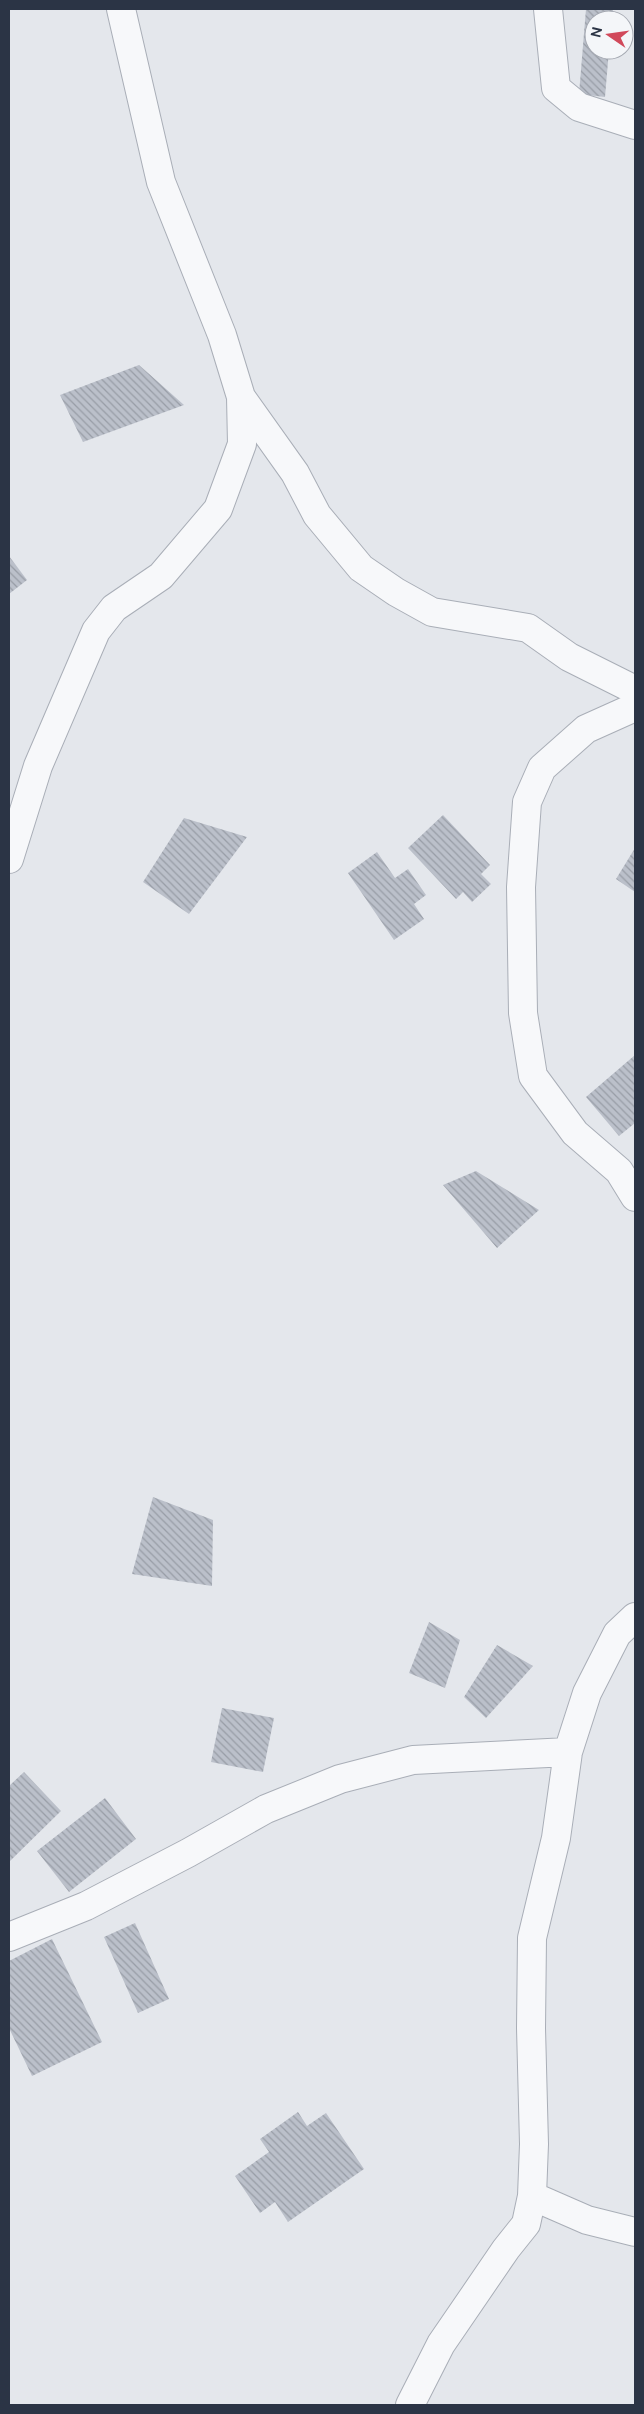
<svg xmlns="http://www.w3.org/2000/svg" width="644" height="2414" font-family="'DM Sans',sans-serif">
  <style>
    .building { fill: url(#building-back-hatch) }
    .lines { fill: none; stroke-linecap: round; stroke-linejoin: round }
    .minor-casing { stroke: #a9aeb7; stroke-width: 30 }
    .minor { stroke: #f7f8fa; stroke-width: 28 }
  </style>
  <defs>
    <pattern id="building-back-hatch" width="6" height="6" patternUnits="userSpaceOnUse" patternTransform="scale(1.25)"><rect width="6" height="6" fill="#bbc0ca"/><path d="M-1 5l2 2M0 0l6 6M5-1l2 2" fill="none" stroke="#989da6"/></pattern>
  </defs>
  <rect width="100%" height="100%" fill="#e4e7ec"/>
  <!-- building -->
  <path class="building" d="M 586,9 L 613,10 L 612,20 L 594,20 L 594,50 L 609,50 L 605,97 L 579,94 Z
    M 139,365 L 184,405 L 83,442 L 60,395 Z
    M 9,556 L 27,580 L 9,594 Z
    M 443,815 L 490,865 L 481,874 L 491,884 L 472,902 L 463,892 L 456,899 L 408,848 Z
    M 184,818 L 247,837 L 189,914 L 143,882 Z
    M 635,848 L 635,892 L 616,879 Z
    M 377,852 L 395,878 L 408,869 L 426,895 L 414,904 L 424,919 L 394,940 L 348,873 Z
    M 635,1055 L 635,1123 L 619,1136 L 586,1097 Z
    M 476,1171 L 539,1210 L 497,1248 L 443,1185 Z
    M 153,1497 L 213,1520 L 212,1586 L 132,1574 Z
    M 429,1622 L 460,1640 L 445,1688 L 409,1673 Z
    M 497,1645 L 533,1666 L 486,1718 L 464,1697 Z
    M 222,1708 L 274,1718 L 263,1772 L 211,1762 Z
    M 24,1772 L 61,1811 L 9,1862 L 9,1786 Z
    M 105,1798 L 136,1839 L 69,1892 L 37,1851 Z
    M 135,1923 L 169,1999 L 138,2013 L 104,1937 Z
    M 52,1939 L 102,2042 L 32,2076 L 9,2028 L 9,1961 Z
    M 298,2112 L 307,2126 L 326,2113 L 364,2169 L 288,2222 L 275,2202 L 260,2213 L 235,2176 L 269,2152 L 260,2139 Z"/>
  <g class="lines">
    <defs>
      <path id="minor" d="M 548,9 L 556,88 L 579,107 L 635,125
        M 241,397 L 295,473 L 317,515 L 361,568 L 396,592 L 432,612 L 528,628 L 569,657 L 635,690
        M 635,707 L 586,729 L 542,768 L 527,802 L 521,887 L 523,1013 L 533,1076 L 575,1133 L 619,1171 L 635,1197
        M 9,859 L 38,766 L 96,631 L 114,608 L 161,576 L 218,509 L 242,444 L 241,397 L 222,335 L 161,182 L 121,9
        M 9,1937 L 86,1906 L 188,1853 L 266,1809 L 340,1779 L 413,1760 L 568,1752
        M 532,2196 L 587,2220 L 635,2232
        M 410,2405 L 441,2344 L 506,2249 L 526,2224 L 532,2196 L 534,2144 L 531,2028 L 532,1938 L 556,1838 L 568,1752 L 587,1693 L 617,1634 L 635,1617"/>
    </defs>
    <!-- minor casing -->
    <use href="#minor" class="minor-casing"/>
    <!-- minor -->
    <use href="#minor" class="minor"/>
  </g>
  <!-- border -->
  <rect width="644" height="2414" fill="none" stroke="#2b3445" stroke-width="20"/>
  <!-- north arrow -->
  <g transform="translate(609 35) rotate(283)"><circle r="24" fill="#f4f6f9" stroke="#a4a8b1"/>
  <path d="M0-4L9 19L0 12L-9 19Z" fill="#d1495b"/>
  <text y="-8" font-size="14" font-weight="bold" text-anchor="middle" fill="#2b3445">N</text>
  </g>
</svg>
